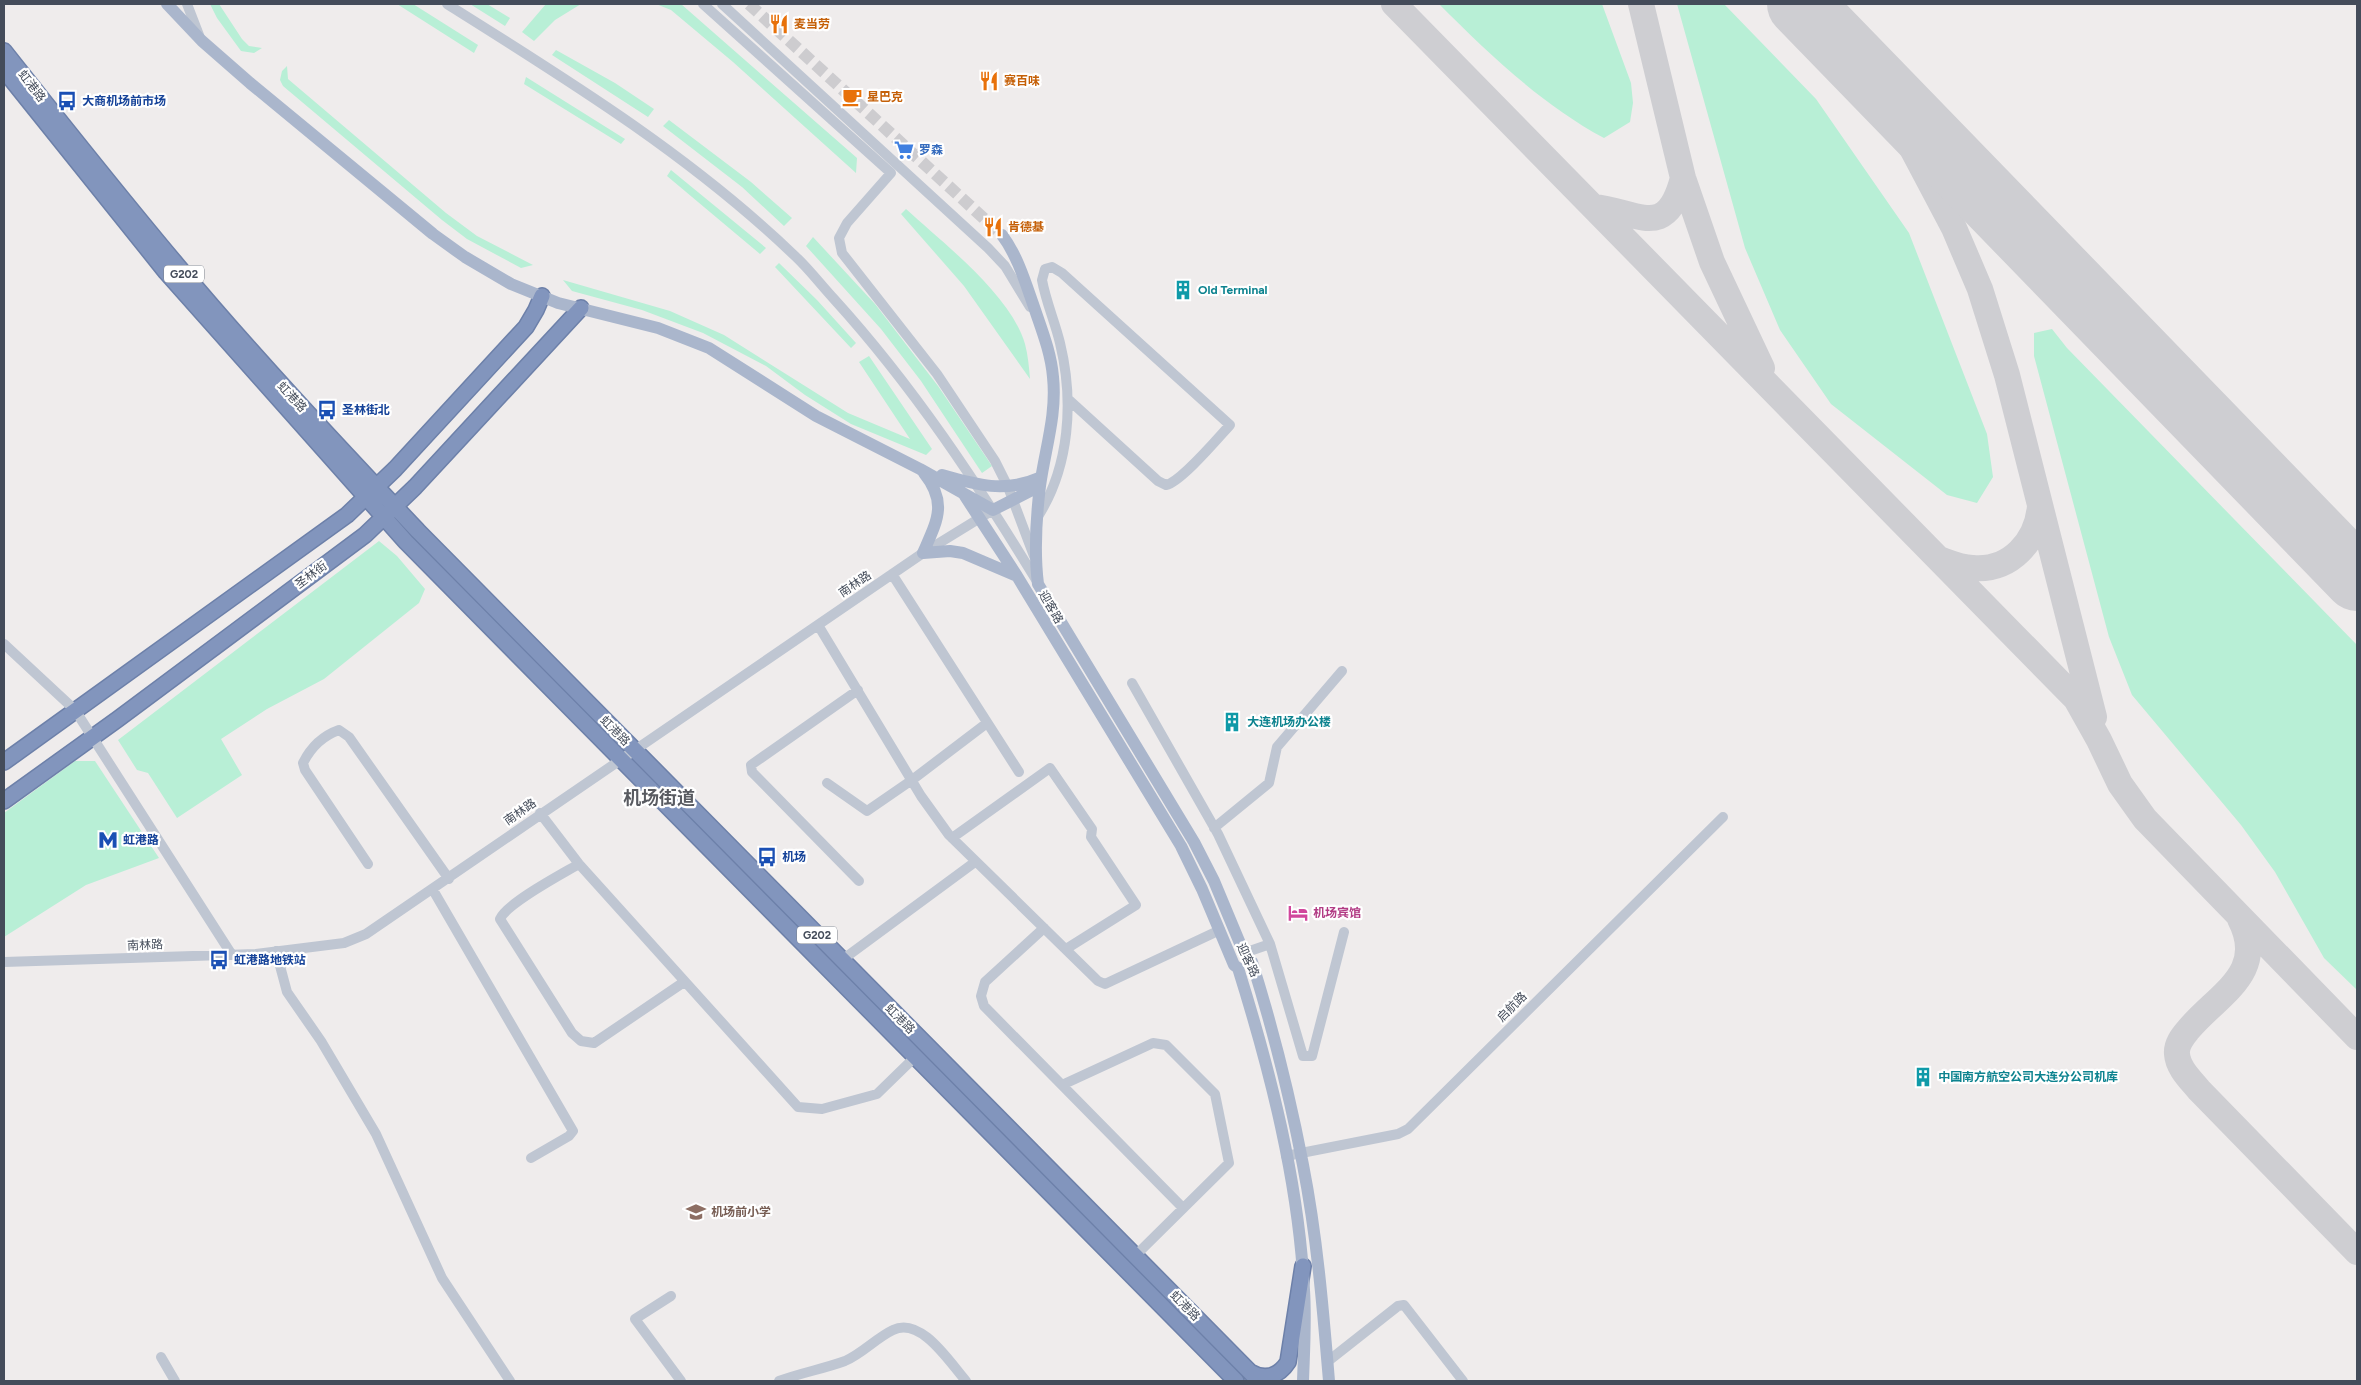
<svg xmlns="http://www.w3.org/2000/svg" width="2361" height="1385" font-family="Figtree,'Noto Sans SC',sans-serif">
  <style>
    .green { fill: #b8efd6 }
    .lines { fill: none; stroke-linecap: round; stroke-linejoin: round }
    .taxiway { stroke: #ceced2; stroke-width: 26 }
    .runway { stroke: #ceced2; stroke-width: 66 }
    .major-tunnel { stroke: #cdcccf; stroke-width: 12; stroke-dasharray: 12 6; stroke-linecap: butt }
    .highway-casing { stroke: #6d80a9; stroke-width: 18 }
    .minor { stroke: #bfc6d2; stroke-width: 10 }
    .major { stroke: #aab6cc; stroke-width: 12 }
    .highway { stroke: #8295bd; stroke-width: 15 }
    .labels { text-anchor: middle; stroke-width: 4.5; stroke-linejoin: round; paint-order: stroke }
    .shield { fill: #fff; stroke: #7c828c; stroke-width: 1 }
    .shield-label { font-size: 11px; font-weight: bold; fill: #444c5a }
    .food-label { font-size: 12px; font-weight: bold; fill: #c56008; stroke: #fff; text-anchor: start }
    .street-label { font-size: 12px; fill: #444c5a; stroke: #fff }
    .transit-label { font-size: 12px; font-weight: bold; fill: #164399; stroke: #fff; text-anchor: start }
    .shop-label { font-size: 12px; font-weight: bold; fill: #366cbe; stroke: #fff; text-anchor: start }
    .culture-label { font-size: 12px; font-weight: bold; fill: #0d838f; stroke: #fff; text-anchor: start }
    .hotel-label { font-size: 12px; font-weight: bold; fill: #b23c85; stroke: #fff; text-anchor: start }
    .education-label { font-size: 12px; font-weight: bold; fill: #785e54; stroke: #fff; text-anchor: start }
    .district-label { font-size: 18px; font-weight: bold; fill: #595b61; stroke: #fff }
  </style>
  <rect width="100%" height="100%" fill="#efecec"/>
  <!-- green -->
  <path class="green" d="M 210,4 L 219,4 L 242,39 L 249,46 L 262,48 L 254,53 L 241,51 L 217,18 Z
    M 397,4 L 413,4 L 478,45 L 474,53 Z
    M 470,4 L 487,4 L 510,18 L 505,26 Z
    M 546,4 L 581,4 L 555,20 L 534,41 L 522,32 Z
    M 656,4 L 681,4 L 857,158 L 856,173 L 733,62 L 671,10 Z
    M 1439,4 L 1602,4 L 1631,83 L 1633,103 L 1630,122 L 1604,138 C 1541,104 1489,54 1439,4 Z
    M 1677,4 L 1724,4 L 1816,99 L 1909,233 L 1987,434 L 1993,477 L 1977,503 L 1947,495 L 1831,404 L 1780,330 L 1745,248 Z
    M 556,50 L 615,83 L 654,109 L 648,117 L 552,55 Z
    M 287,66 L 288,79 L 446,213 L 477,236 L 533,265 L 521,268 L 467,239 L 442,220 L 283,86 L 280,80 L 282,71 Z
    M 526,77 L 625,139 L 621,144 L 524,84 Z
    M 669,120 L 751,182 L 792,218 L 784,226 L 742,187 L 663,126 Z
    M 671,170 L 766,248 L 760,254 L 667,176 Z
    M 906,209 C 943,243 1011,295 1025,344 C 1028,355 1029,367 1030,379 L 964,286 L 901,214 Z
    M 813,237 L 875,304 L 938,386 L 992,466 L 982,473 L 921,381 L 881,329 L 806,246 Z
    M 779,263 L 817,300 L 856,343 L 851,348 L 775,267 Z
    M 563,280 L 670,311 L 724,335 L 848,413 L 910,439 L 859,362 L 869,356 L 932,449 L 926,455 L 851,424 L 805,395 L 766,366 L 703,333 L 642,310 L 572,291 Z
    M 2052,329 L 2067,348 L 2357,645 L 2357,990 L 2324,958 L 2275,872 L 2241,825 L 2132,695 L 2109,637 L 2034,356 L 2034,333 Z
    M 379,541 L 397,556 L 425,589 L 419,603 L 324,679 L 267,709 L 221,739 L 242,775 L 177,818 L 148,773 L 137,770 L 118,740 Z
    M 75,761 L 95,761 L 159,858 L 86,885 L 4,937 L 4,813 Z"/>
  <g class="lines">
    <!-- taxiway -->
    <path class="taxiway" d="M 1394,4 L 2076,699 L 2099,740 L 2120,784 L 2145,819 L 2357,1037
      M 1641,4 L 1683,178 L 1712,262 L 1762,368
      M 1805,9 L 1855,65 L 1898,122 L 1954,228 L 1980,289 L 2007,375 L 2094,717
      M 1593,207 C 1638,211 1666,242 1683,178
      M 1939,559 C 1950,563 1961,568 1973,568 C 2011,571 2037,541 2040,506
      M 2240,919 C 2268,973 2218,994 2188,1030 C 2183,1036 2176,1044 2177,1054 C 2178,1068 2190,1079 2199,1090 L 2357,1252"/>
    <!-- runway -->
    <path class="runway" d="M 1800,4 L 2357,578"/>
    <!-- major-tunnel -->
    <path class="major-tunnel" d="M 749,4 L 1002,235"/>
    <defs>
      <path id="highway" d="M 4,51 C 61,123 118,195 177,265 C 254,357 336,444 418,531 L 1259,1381
        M 4,70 L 166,272 L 406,542 L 1236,1381
        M 4,762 L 347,515 L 395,469 L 526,327 L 536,310 L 542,296
        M 4,801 L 118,719 L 365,535 L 415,487 L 581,308
        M 1250,1372 C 1265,1381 1279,1376 1288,1362 L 1303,1266"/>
    </defs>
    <!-- highway casing -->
    <use href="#highway" class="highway-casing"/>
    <!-- minor -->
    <path class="minor" d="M 187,4 L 199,35
      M 447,4 C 568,80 691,156 795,256 C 809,269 821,285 834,299 C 913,386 978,484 1038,583
      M 703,4 L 891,173 L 847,223 L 839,238 L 842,253 L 937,374 L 995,461 L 1008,487 L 1034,556
      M 722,4 L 988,248 L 1005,266 L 1030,307
      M 1037,518 C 1070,467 1074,401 1060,343 C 1055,322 1046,302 1042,280 L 1045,269 L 1052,267 L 1062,273 L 1230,425 C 1218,438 1181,482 1166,485 L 1158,481 L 1069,400
      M 892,574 L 1019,772
      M 818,625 L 921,796 L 949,835 L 1098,981 L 1105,984 L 1220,930
      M 4,644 L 75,710 L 232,955
      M 1132,683 L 1218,834 L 1270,944 L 1303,1056 L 1312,1056 L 1344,932
      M 858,690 L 751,765 L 752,772 L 859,881
      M 827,783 L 867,811 L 912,780 L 987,723
      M 540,813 L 579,864 L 798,1107 L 822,1109 L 877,1094 L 915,1057
      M 1214,828 L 1269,783 L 1277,747 L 1342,671
      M 952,838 L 1050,768 L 1092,829 L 1091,837 L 1136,905 L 1066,949
      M 368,864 L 305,770 L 303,763 C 311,747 322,736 339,730 L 349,737 L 449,879
      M 579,864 C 562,874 507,903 500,919 L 572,1033 L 581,1041 L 594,1043 L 684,982
      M 433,890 L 573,1131 L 569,1136 L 531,1158
      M 1044,928 L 985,982 L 981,996 L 984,1006 L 1183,1208
      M 276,951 L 287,992 L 321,1041 L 376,1134 L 442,1278 L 510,1381
      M 1244,953 L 1270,944
      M 842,960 L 975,862
      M 4,962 L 256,954 L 344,943 L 366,934 L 923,553 L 993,510
      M 1062,1085 L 1153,1043 L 1166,1045 L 1215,1094 L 1229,1163 L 1135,1256
      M 1286,1156 L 1398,1134 L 1408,1129 L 1723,817
      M 671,1296 L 635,1319 L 681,1381
      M 161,1357 L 175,1381
      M 1327,1362 L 1398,1306 L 1404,1305 L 1463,1381
      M 779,1381 C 800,1373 823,1369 845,1361 C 862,1354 876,1338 893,1330 C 921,1316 950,1363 966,1381"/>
    <!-- major -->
    <path class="major" d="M 167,4 L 202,41 L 250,83 L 433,234 L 465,257 L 511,284 L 558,303 L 658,328 L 709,348 L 816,416 L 920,469 L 993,510 L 1040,486
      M 1002,235 C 1017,255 1025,281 1033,304 C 1041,328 1051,352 1053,377 C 1057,415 1045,449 1040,486 C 1036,519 1034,552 1038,584 L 1194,842 L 1214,881 L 1244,953 L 1252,962 C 1273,1029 1290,1097 1303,1165 C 1317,1236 1323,1309 1329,1381
      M 924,473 C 948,503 937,521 923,553 L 950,551 L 963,553 L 1017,576
      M 942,475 C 977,485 1005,493 1039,478
      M 965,496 L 1017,576 L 1181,846 L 1202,889 L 1234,965 L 1238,968 C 1270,1070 1299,1183 1304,1290 C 1306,1321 1304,1351 1303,1381"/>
    <!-- highway -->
    <use href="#highway" class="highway"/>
  </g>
  <!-- icons -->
  <defs>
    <symbol id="restaurant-bare" viewBox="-9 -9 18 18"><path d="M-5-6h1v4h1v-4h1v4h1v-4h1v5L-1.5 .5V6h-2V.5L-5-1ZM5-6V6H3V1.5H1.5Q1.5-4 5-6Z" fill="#e8710a" stroke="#fff" stroke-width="2.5" paint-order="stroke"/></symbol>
    <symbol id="cafe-bare" viewBox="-9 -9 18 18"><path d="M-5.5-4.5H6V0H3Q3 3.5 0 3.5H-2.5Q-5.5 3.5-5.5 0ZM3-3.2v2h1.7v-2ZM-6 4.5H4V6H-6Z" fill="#e8710a" stroke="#fff" stroke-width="2.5" paint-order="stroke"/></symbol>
    <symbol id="bus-bare" viewBox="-9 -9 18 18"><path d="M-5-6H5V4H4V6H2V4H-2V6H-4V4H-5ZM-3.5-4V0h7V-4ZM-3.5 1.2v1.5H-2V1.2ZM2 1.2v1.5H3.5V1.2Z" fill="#1a4fb4" stroke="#fff" stroke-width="2.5" paint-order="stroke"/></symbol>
    <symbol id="supermarket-bare" viewBox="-9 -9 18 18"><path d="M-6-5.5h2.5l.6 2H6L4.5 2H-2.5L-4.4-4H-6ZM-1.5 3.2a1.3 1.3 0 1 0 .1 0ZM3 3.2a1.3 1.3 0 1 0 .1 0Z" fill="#3f7fe0" stroke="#fff" stroke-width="2.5" paint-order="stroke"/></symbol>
    <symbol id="building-bare" viewBox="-9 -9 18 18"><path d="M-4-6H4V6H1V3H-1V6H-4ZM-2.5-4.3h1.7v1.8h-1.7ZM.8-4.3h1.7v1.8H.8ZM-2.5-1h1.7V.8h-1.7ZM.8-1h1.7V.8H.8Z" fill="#0f9aa8" stroke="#fff" stroke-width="2.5" paint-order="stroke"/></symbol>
    <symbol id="metro-bare" viewBox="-9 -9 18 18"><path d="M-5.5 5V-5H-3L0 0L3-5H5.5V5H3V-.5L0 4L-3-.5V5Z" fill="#1a4fb4" stroke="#fff" stroke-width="2.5" paint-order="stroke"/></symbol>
    <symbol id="hotel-bare" viewBox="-9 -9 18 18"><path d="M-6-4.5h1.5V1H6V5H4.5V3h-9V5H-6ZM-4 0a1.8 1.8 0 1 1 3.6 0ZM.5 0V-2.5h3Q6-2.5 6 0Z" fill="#d1479c" stroke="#fff" stroke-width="2.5" paint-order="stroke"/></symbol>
    <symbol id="school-bare" viewBox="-9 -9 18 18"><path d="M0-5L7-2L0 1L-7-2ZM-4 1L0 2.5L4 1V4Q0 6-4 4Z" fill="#8d6e63" stroke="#fff" stroke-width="2.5" paint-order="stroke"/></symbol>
  </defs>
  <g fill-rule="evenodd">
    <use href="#restaurant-bare" x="765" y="10" width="28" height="28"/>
    <use href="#restaurant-bare" x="975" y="67" width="28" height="28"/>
    <use href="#cafe-bare" x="838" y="83" width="28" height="28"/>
    <use href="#bus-bare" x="53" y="87" width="28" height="28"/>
    <use href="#supermarket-bare" x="890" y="136" width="28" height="28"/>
    <use href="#restaurant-bare" x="979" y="213" width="28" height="28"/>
    <use href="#building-bare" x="1169" y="276" width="28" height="28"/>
    <use href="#bus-bare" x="313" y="396" width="28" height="28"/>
    <use href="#building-bare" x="1218" y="708" width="28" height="28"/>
    <use href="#metro-bare" x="94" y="826" width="28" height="28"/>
    <use href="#bus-bare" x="753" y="843" width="28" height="28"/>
    <use href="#hotel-bare" x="1284" y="899" width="28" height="28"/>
    <use href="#bus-bare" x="205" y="946" width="28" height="28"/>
    <use href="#building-bare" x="1909" y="1063" width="28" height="28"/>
    <use href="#school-bare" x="682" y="1198" width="28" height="28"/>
  </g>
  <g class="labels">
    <!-- shield labels -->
    <g class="shield">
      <rect x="164" y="265.5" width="40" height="17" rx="4"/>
      <rect x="797" y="926.5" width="40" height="17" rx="4"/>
    </g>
    <g class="shield-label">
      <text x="184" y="278">G202</text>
      <text x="817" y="939">G202</text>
    </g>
    <!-- food labels -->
    <g class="food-label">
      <text x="794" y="28">麦当劳</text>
      <text x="1004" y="85">赛百味</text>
      <text x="867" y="101">星巴克</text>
      <text x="1008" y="231">肯德基</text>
    </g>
    <!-- street labels -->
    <g class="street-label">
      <text transform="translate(32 86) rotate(52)" y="4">虹港路</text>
      <text transform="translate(292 397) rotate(47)" y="4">虹港路</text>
      <text transform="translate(311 575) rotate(-37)" y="4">圣林街</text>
      <text transform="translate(855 584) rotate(-34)" y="4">南林路</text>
      <text transform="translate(1051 607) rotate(60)" y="4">迎客路</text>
      <text transform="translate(615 731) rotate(45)" y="4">虹港路</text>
      <text transform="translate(520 812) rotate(-35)" y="4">南林路</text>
      <text transform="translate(145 945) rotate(-2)" y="4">南林路</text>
      <text transform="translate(1248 960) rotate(65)" y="4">迎客路</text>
      <text transform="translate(1512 1007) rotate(-45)" y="4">启航路</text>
      <text transform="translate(900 1019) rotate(45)" y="4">虹港路</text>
      <text transform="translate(1185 1306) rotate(45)" y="4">虹港路</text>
    </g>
    <!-- transit labels -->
    <g class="transit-label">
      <text x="82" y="105">大商机场前市场</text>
      <text x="342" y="414">圣林街北</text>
      <text x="123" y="844">虹港路</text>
      <text x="782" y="861">机场</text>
      <text x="234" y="964">虹港路地铁站</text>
    </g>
    <!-- shop labels -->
    <g class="shop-label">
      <text x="919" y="154">罗森</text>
    </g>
    <!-- culture labels -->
    <g class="culture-label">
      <text x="1198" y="294">Old Terminal</text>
      <text x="1247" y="726">大连机场办公楼</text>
      <text x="1938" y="1081">中国南方航空公司大连分公司机库</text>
    </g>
    <!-- hotel labels -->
    <g class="hotel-label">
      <text x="1313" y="917">机场宾馆</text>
    </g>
    <!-- education labels -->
    <g class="education-label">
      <text x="711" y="1216">机场前小学</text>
    </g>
    <!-- district labels -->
    <g class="district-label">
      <text x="659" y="804">机场街道</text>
    </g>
  </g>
  <!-- border -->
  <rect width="2361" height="1385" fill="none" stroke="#444c5a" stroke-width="10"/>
</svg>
